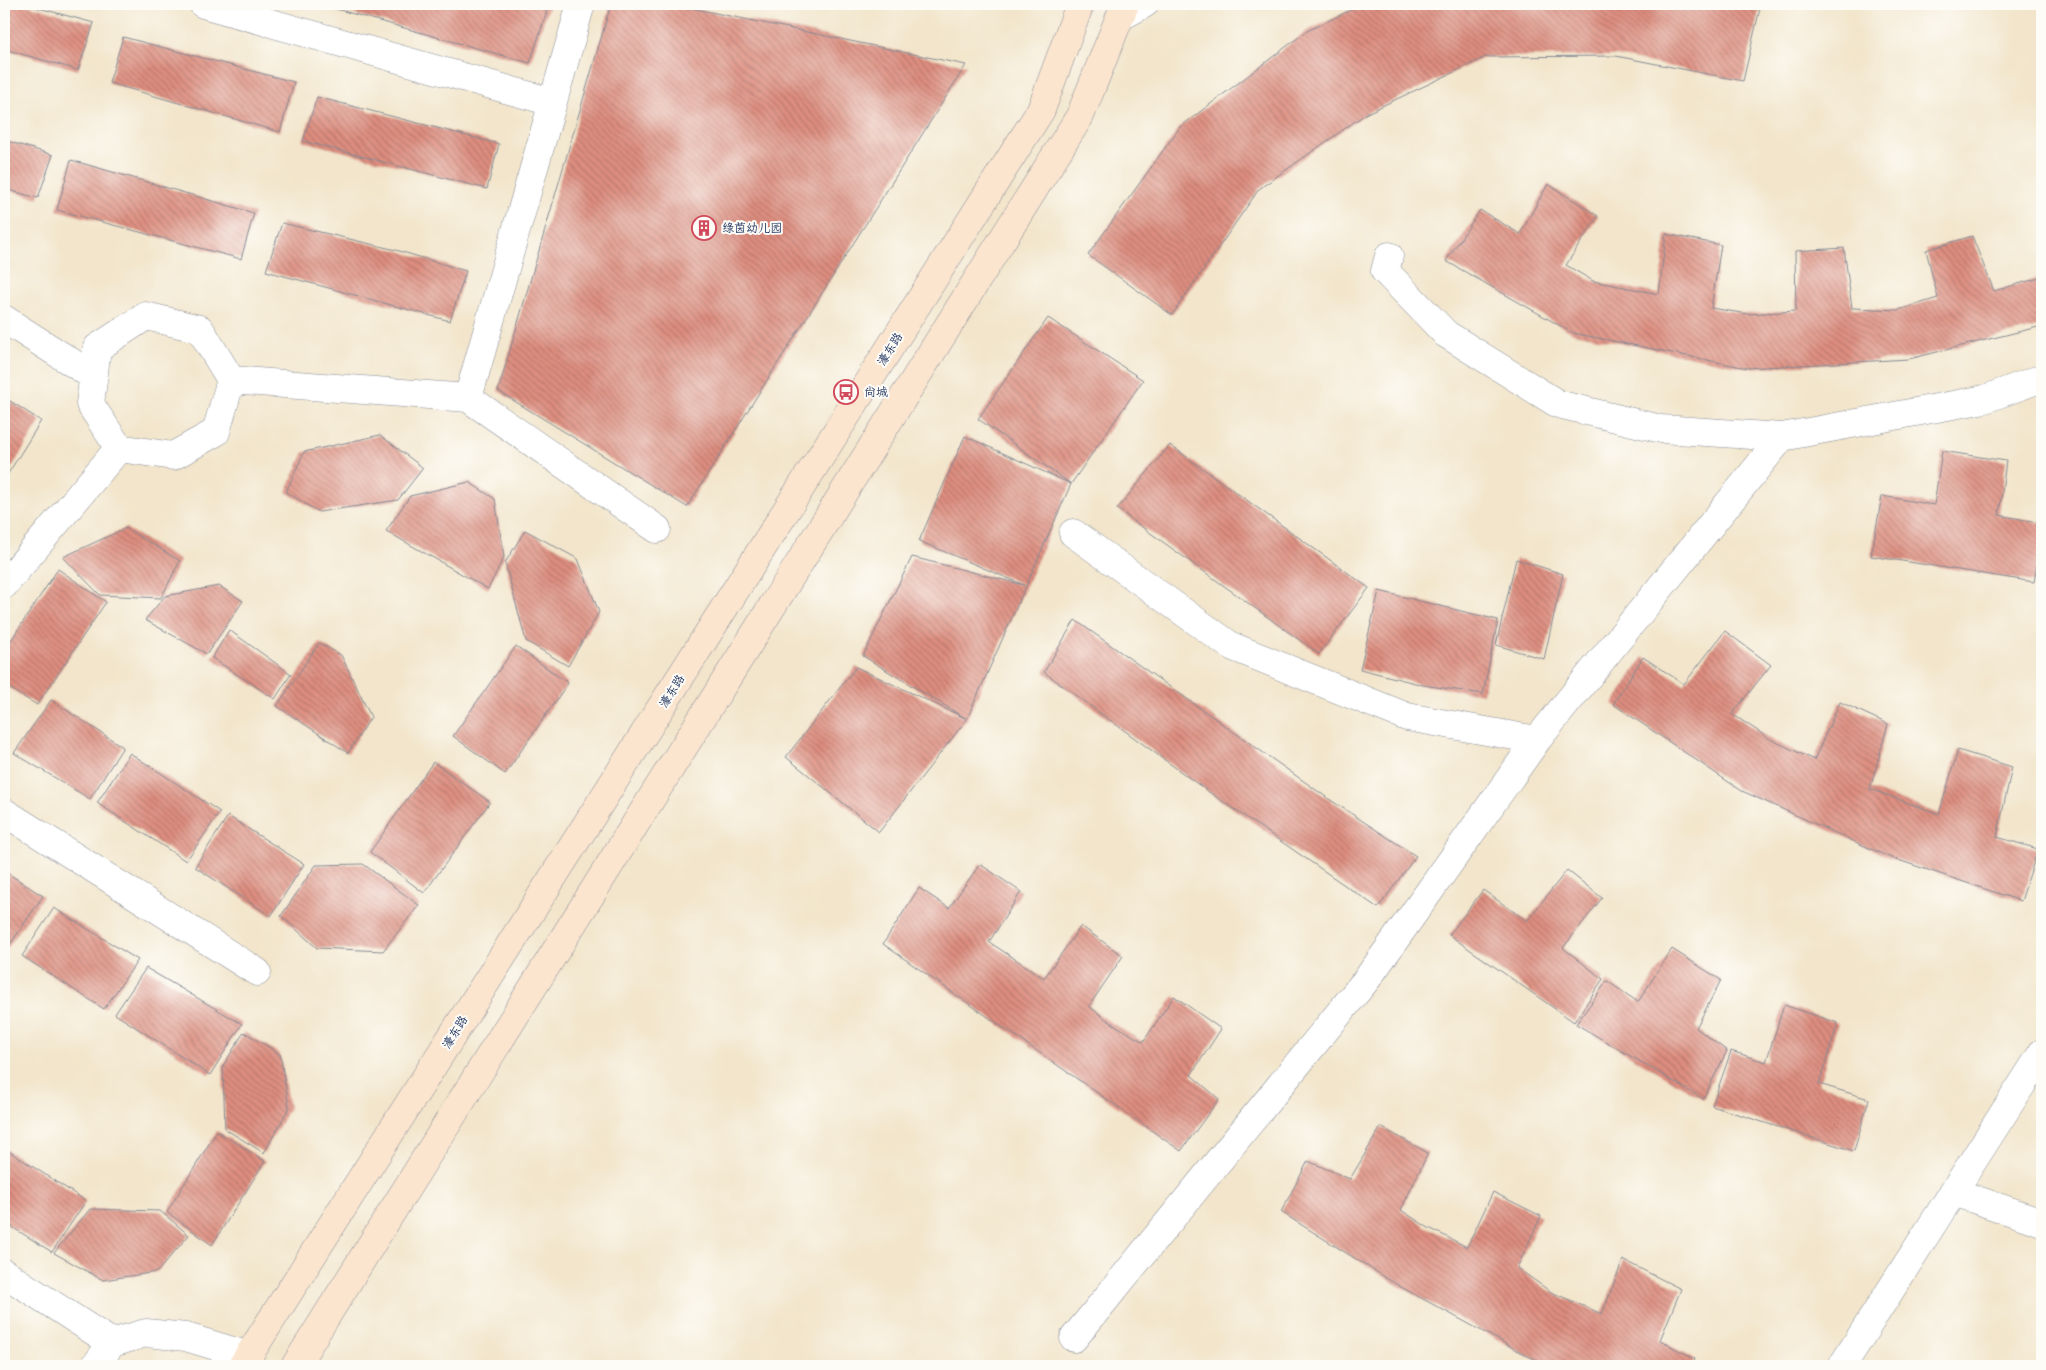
<svg xmlns="http://www.w3.org/2000/svg" width="2046" height="1370" font-family="Delius,'LXGW WenKai TC',sans-serif">
  <style>
    .building { fill: url(#building-back-hatch) }
    .lines { fill: none; stroke-linecap: round; stroke-linejoin: round }
    .minor-casing { stroke: #868a94; stroke-width: 29 }
    .tertiary-casing { stroke: #868a94; stroke-width: 29 }
    .secondary-casing { stroke: #868a94; stroke-width: 29 }
    .minor { stroke: #fff; stroke-width: 28 }
    .tertiary { stroke: #fff; stroke-width: 28 }
    .secondary { stroke: #fbe5cf; stroke-width: 28 }
    .labels { text-anchor: middle; stroke-width: 4; stroke-linejoin: round; paint-order: stroke }
    .poi-label { font-size: 12px; fill: #1b2f5e; stroke: #fdfcf7; text-anchor: start }
    .street-label { font-size: 12px; fill: #1b2f5e; stroke: #fdfcf7 }
  </style>
  <defs>
    <pattern id="building-back-hatch" width="6" height="6" patternUnits="userSpaceOnUse" patternTransform="scale(1.25)"><rect width="6" height="6" fill="#de8e7f"/><path d="M-1 5l2 2M0 0l6 6M5-1l2 2" fill="none" stroke="#b3746b"/></pattern>
  </defs>
  <rect width="100%" height="100%" fill="#fdfcf7"/>
  <filter id="ink" filterUnits="userSpaceOnUse"><feTurbulence type="fractalNoise" baseFrequency=".02" numOctaves="2"/><feDisplacementMap in="SourceGraphic" scale="10" xChannelSelector="R" yChannelSelector="G"/><feConvolveMatrix kernelMatrix="1 2 1 2 8 2 1 2 1" color-interpolation-filters="sRGB"/></filter>
  <filter id="wash" filterUnits="userSpaceOnUse"><feTurbulence type="fractalNoise" baseFrequency=".0096" numOctaves="4" result="noise"/><feDisplacementMap in="SourceGraphic" scale="20" xChannelSelector="R" yChannelSelector="G"/><feGaussianBlur stdDeviation="1.12" result="paint"/><feColorMatrix in="noise" values="0 0 0 0 0 0 0 0 0 0 0 0 0 0 0 0 0 1.4 0 .05"/><feComposite in="paint" operator="in"/></filter>
  <g filter="url(#wash)">
    <rect width="100%" height="100%" fill="#f2e5cb"/>
    <g id="blocks">
      <!-- building -->
      <path class="building" d="M 4,4 L 24,4 L 94,23 L 78,70 L 4,49 Z
        M 318,4 L 545,4 L 549,5 L 530,63 Z
        M 611,4 L 672,4 L 966,65 L 687,507 L 498,391 Z
        M 1363,4 L 1761,4 L 1743,81 L 1616,56 L 1486,57 L 1367,113 L 1259,189 L 1172,315 L 1088,255 L 1180,127 L 1307,31 Z
        M 123,37 L 294,82 L 280,132 L 109,83 Z
        M 317,97 L 499,144 L 487,189 L 303,141 Z
        M 4,140 L 53,155 L 38,198 L 4,189 Z
        M 71,160 L 254,213 L 241,259 L 57,210 Z
        M 1548,184 L 1598,216 L 1566,265 L 1593,281 L 1659,294 L 1666,234 L 1721,245 L 1711,308 L 1748,314 L 1796,311 L 1795,251 L 1844,248 L 1852,308 L 1898,310 L 1938,298 L 1926,250 L 1972,236 L 1994,291 L 2042,277 L 2042,326 L 1909,359 L 1747,368 L 1573,333 L 1446,261 L 1480,210 L 1520,234 Z
        M 282,223 L 396,250 L 466,271 L 450,321 L 266,271 Z
        M 1048,318 L 1143,380 L 1071,484 L 967,719 L 879,832 L 786,757 L 856,667 L 965,718 L 863,656 L 912,557 L 1024,585 L 919,541 L 965,436 L 1071,484 L 978,419 Z
        M 4,397 L 41,421 L 4,480 Z
        M 380,435 L 423,468 L 398,500 L 319,512 L 286,492 L 304,452 Z
        M 1170,445 L 1369,588 L 1319,654 L 1117,509 Z
        M 1942,451 L 2006,461 L 1999,515 L 2042,523 L 2042,536 L 2034,582 L 1871,556 L 1882,496 L 1934,505 Z
        M 469,482 L 495,499 L 504,557 L 488,589 L 386,531 L 410,496 Z
        M 126,528 L 180,561 L 161,598 L 100,595 L 63,557 Z
        M 525,530 L 578,559 L 599,612 L 568,666 L 526,641 L 505,563 Z
        M 1516,559 L 1563,574 L 1544,659 L 1496,645 Z
        M 58,569 L 106,602 L 37,705 L 4,685 L 4,651 Z
        M 219,586 L 243,601 L 207,654 L 145,620 L 165,596 Z
        M 1379,591 L 1498,620 L 1483,694 L 1423,685 L 1360,669 Z
        M 1075,620 L 1329,799 L 1416,856 L 1378,908 L 1206,790 L 1044,672 Z
        M 229,630 L 291,674 L 275,699 L 212,658 Z
        M 1725,631 L 1771,665 L 1732,714 L 1770,739 L 1814,760 L 1840,702 L 1888,724 L 1870,789 L 1939,814 L 1958,750 L 2012,767 L 1997,837 L 2038,849 L 2021,901 L 1889,857 L 1742,791 L 1613,704 L 1643,657 L 1684,684 Z
        M 319,643 L 341,655 L 371,717 L 348,753 L 277,706 Z
        M 516,646 L 568,683 L 505,774 L 453,736 Z
        M 51,700 L 123,747 L 90,799 L 14,753 Z
        M 130,753 L 220,812 L 186,861 L 97,803 Z
        M 433,762 L 490,802 L 424,893 L 370,852 Z
        M 228,816 L 304,864 L 271,916 L 195,867 Z
        M 363,864 L 419,905 L 383,951 L 317,948 L 281,916 L 316,865 Z
        M 980,864 L 1021,892 L 989,942 L 1044,978 L 1081,926 L 1123,956 L 1089,1006 L 1107,1020 L 1143,1042 L 1174,996 L 1221,1029 L 1191,1075 L 1219,1099 L 1181,1151 L 883,944 L 919,888 L 949,908 Z
        M 1567,870 L 1602,898 L 1563,948 L 1603,979 L 1574,1022 L 1449,935 L 1483,890 L 1527,921 Z
        M 4,871 L 43,896 L 7,949 L 4,947 Z
        M 54,908 L 138,960 L 104,1009 L 22,956 Z
        M 1672,949 L 1721,980 L 1696,1028 L 1727,1051 L 1703,1099 L 1576,1024 L 1607,981 L 1638,1002 Z
        M 146,968 L 242,1024 L 210,1075 L 115,1014 Z
        M 1784,1005 L 1838,1023 L 1819,1084 L 1869,1099 L 1854,1151 L 1712,1106 L 1731,1051 L 1766,1062 Z
        M 244,1032 L 280,1054 L 289,1108 L 264,1153 L 225,1129 L 223,1066 Z
        M 1381,1127 L 1428,1153 L 1401,1210 L 1427,1227 L 1467,1247 L 1493,1192 L 1541,1216 L 1517,1268 L 1551,1292 L 1602,1314 L 1623,1260 L 1681,1289 L 1660,1340 L 1695,1359 L 1693,1366 L 1551,1366 L 1528,1356 L 1399,1286 L 1281,1212 L 1308,1161 L 1350,1179 Z
        M 217,1131 L 265,1161 L 212,1245 L 167,1212 Z
        M 4,1148 L 86,1201 L 52,1252 L 4,1222 Z
        M 90,1209 L 160,1211 L 189,1235 L 157,1272 L 103,1280 L 54,1253 Z"/>
    </g>
  </g>
  <g filter="url(#ink)">
    <use href="#blocks" fill-opacity="0" stroke="#868a94" stroke-width="1"/>
    <g class="lines">
      <defs>
        <path id="minor" d="M 203,4 L 552,102
          M 581,4 L 468,398 L 657,529
          M 1120,17 L 1144,4
          M 1389,256 L 1385,271 L 1446,334 L 1558,404 L 1661,429 L 1782,437 L 1985,399 L 2042,378
          M 146,316 L 200,329 L 231,380 L 216,432 L 173,456 L 119,448 L 90,404 L 97,348 Z
          M 4,319 L 93,376
          M 231,380 L 468,398
          M 1073,533 L 1231,646 L 1407,717 L 1537,740 L 1782,437
          M 4,585 L 119,448
          M 4,812 L 257,972
          M 1953,1192 L 2042,1222
          M 4,1273 L 112,1343
          M 1074,1338 L 1367,979 L 1537,740
          M 95,1366 L 112,1343 L 146,1333 L 186,1337 L 249,1356"/>
        <path id="tertiary" d="M 1842,1366 L 2042,1053"/>
        <path id="secondary" d="M 242,1366 L 1041,110 L 1080,4
          M 295,1366 L 1080,116 L 1125,4"/>
      </defs>
      <!-- minor casing -->
      <use href="#minor" class="minor-casing"/>
      <!-- tertiary casing -->
      <use href="#tertiary" class="tertiary-casing"/>
      <!-- secondary casing -->
      <use href="#secondary" class="secondary-casing"/>
      <!-- minor -->
      <use href="#minor" class="minor"/>
      <!-- tertiary -->
      <use href="#tertiary" class="tertiary"/>
      <!-- secondary -->
      <use href="#secondary" class="secondary"/>
    </g>
  </g>
  <!-- icons -->
  <defs>
    <symbol id="building-ring" viewBox="-11 -11 22 22"><circle r="9.5" fill="#fdfcf7" stroke="#d1495b" stroke-width="1.5"/><path d="M-4-6H4V6H1V3H-1V6H-4ZM-2.5-4.3h1.7v1.8h-1.7ZM.8-4.3h1.7v1.8H.8ZM-2.5-1h1.7V.8h-1.7ZM.8-1h1.7V.8H.8Z" fill="#d1495b"/></symbol>
    <symbol id="bus-ring" viewBox="-11 -11 22 22"><circle r="9.5" fill="#fdfcf7" stroke="#d1495b" stroke-width="1.5"/><path d="M-5-6H5V4H4V6H2V4H-2V6H-4V4H-5ZM-3.5-4V0h7V-4ZM-3.5 1.2v1.5H-2V1.2ZM2 1.2v1.5H3.5V1.2Z" fill="#d1495b"/></symbol>
  </defs>
  <g fill-rule="evenodd">
    <use href="#building-ring" x="690" y="214" width="28" height="28"/>
    <use href="#bus-ring" x="832" y="378" width="28" height="28"/>
  </g>
  <g class="labels">
    <!-- poi labels -->
    <g class="poi-label">
      <text x="722" y="232">绿茵幼儿园</text>
      <text x="864" y="396">尚城</text>
    </g>
    <!-- street labels -->
    <g class="street-label">
      <text transform="translate(890 349) rotate(-58)" y="4">濠东路</text>
      <text transform="translate(672 691) rotate(-58)" y="4">濠东路</text>
      <text transform="translate(455 1032) rotate(-58)" y="4">濠东路</text>
    </g>
  </g>
  <!-- margin -->
  <rect width="2046" height="1370" fill="none" stroke="#fdfcf7" stroke-width="20"/>
</svg>
